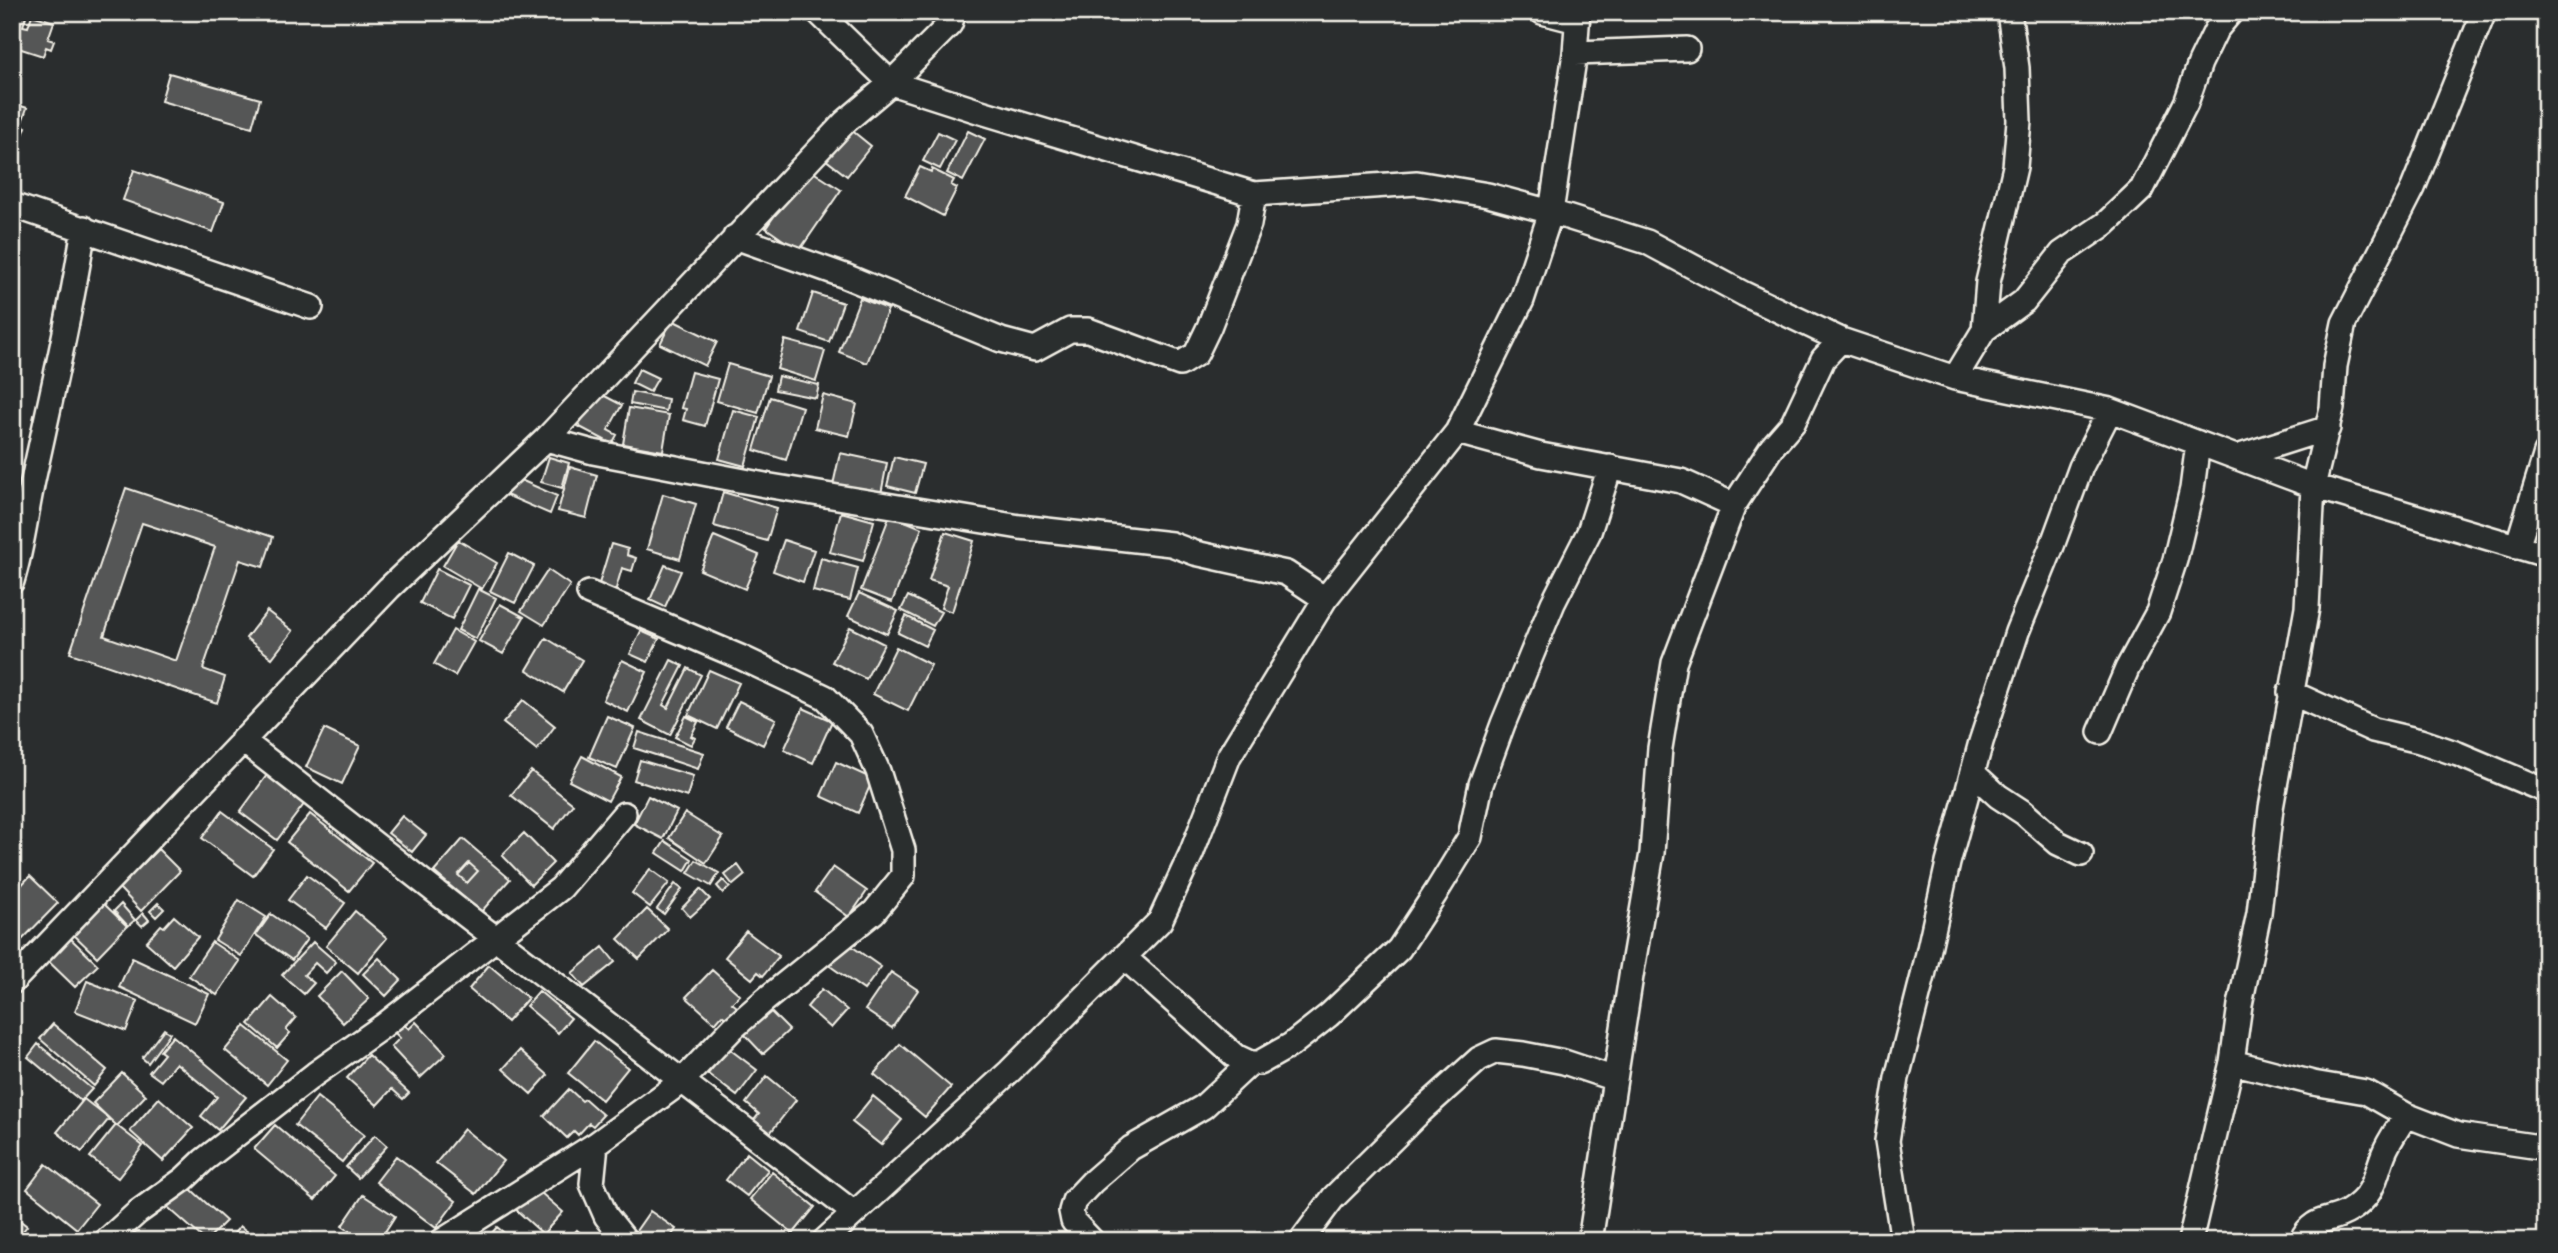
<svg xmlns="http://www.w3.org/2000/svg" width="2558" height="1253" font-family="Caveat,sans-serif">
  <style>
    .building { fill: #555756; stroke: #f4f1e8; stroke-width: 2; fill-rule: evenodd }
    .lines { fill: none; stroke-linecap: round; stroke-linejoin: round }
    .street-casing { stroke: #f4f1e8; stroke-width: 28 }
    .street { stroke: #2a2d2e; stroke-width: 23 }
  </style>
  <rect width="100%" height="100%" fill="#2a2d2e"/>
  <filter id="ink" filterUnits="userSpaceOnUse"><feTurbulence type="fractalNoise" baseFrequency=".0143" numOctaves="2"/><feDisplacementMap in="SourceGraphic" scale="14" xChannelSelector="R" yChannelSelector="G"/><feConvolveMatrix kernelMatrix="1 2 1 2 8 2 1 2 1" color-interpolation-filters="sRGB"/></filter>
  <g filter="url(#ink)">
    <!-- building -->
    <path class="building" d="M 12,12 L 27,13 L 23,26 L 28,27 L 32,15 L 54,22 L 48,39 L 54,41 L 51,49 L 46,47 L 43,56 L 12,46 Z
      M 169,73 L 260,99 L 252,127 L 161,101 Z
      M 12,103 L 27,108 L 21,125 L 26,127 L 23,135 L 18,133 L 15,142 L 12,141 Z
      M 850,129 L 871,146 L 847,176 L 825,159 Z
      M 968,131 L 985,139 L 963,181 L 947,173 Z
      M 938,132 L 955,140 L 940,169 L 923,161 Z
      M 920,167 L 931,172 L 932,169 L 954,180 L 951,185 L 957,188 L 943,216 L 905,196 Z
      M 807,168 L 841,190 L 799,251 L 766,228 Z
      M 134,170 L 224,202 L 213,232 L 123,200 Z
      M 813,293 L 843,303 L 829,342 L 800,332 Z
      M 860,298 L 888,309 L 867,363 L 839,352 Z
      M 672,320 L 717,342 L 705,366 L 660,344 Z
      M 785,340 L 825,351 L 816,381 L 777,369 Z
      M 728,364 L 769,376 L 758,413 L 717,401 Z
      M 639,369 L 658,378 L 650,392 L 632,383 Z
      M 691,372 L 718,379 L 705,426 L 683,420 L 686,409 L 681,408 Z
      M 778,376 L 819,385 L 816,398 L 775,390 Z
      M 597,392 L 622,405 L 608,430 L 617,435 L 612,444 L 578,426 Z
      M 632,392 L 668,399 L 666,411 L 630,404 Z
      M 823,395 L 857,404 L 849,436 L 815,428 Z
      M 770,397 L 802,407 L 786,460 L 754,450 Z
      M 629,408 L 669,415 L 663,451 L 623,444 Z
      M 733,410 L 759,417 L 745,466 L 719,459 Z
      M 840,453 L 887,463 L 881,494 L 833,485 Z
      M 549,457 L 569,463 L 562,488 L 541,482 Z
      M 894,457 L 923,464 L 915,493 L 887,486 Z
      M 570,467 L 597,475 L 586,518 L 558,511 Z
      M 514,477 L 557,496 L 550,514 L 506,495 Z
      M 126,488 L 273,537 L 263,567 L 240,560 L 203,669 L 225,677 L 217,703 L 70,653 ZM 142,523 L 215,547 L 176,661 L 104,636 Z
      M 723,492 L 777,508 L 767,541 L 714,526 Z
      M 663,494 L 696,504 L 680,559 L 647,549 Z
      M 841,512 L 874,521 L 863,561 L 830,552 Z
      M 890,515 L 922,528 L 892,602 L 861,590 Z
      M 945,532 L 974,541 L 952,612 L 941,608 L 948,586 L 929,580 Z
      M 714,536 L 759,555 L 745,589 L 700,570 Z
      M 458,540 L 497,563 L 482,589 L 443,566 Z
      M 784,540 L 814,550 L 803,582 L 773,571 Z
      M 611,544 L 628,549 L 627,555 L 636,558 L 632,571 L 622,568 L 615,592 L 598,587 Z
      M 509,553 L 534,566 L 515,603 L 490,591 Z
      M 821,558 L 858,568 L 850,600 L 813,591 Z
      M 665,565 L 681,571 L 665,607 L 650,600 Z
      M 437,569 L 469,585 L 452,619 L 420,603 Z
      M 548,570 L 570,585 L 544,625 L 521,611 Z
      M 478,589 L 496,598 L 476,639 L 458,630 Z
      M 859,593 L 898,611 L 887,634 L 848,616 Z
      M 908,596 L 941,612 L 933,626 L 901,610 Z
      M 500,604 L 524,617 L 503,654 L 479,641 Z
      M 267,611 L 293,631 L 272,658 L 246,638 Z
      M 906,616 L 933,630 L 925,646 L 898,633 Z
      M 850,627 L 884,644 L 866,679 L 832,662 Z
      M 453,630 L 474,642 L 455,676 L 434,664 Z
      M 641,631 L 659,639 L 648,662 L 630,654 Z
      M 546,638 L 582,660 L 563,692 L 527,670 Z
      M 896,647 L 931,665 L 908,711 L 873,694 Z
      M 622,660 L 647,672 L 628,712 L 603,700 Z
      M 671,660 L 683,666 L 663,705 L 668,708 L 688,668 L 701,675 L 670,735 L 641,720 Z
      M 709,670 L 739,683 L 717,729 L 688,715 Z
      M 523,700 L 555,726 L 537,750 L 503,723 Z
      M 739,701 L 776,719 L 763,745 L 726,727 Z
      M 803,708 L 832,721 L 813,763 L 784,750 Z
      M 607,716 L 635,728 L 617,769 L 589,757 Z
      M 686,716 L 698,722 L 691,736 L 695,738 L 691,745 L 675,737 Z
      M 324,729 L 360,746 L 342,784 L 306,767 Z
      M 639,732 L 704,753 L 698,769 L 634,748 Z
      M 582,756 L 621,777 L 608,801 L 569,781 Z
      M 640,760 L 693,776 L 687,797 L 634,780 Z
      M 836,762 L 873,779 L 858,813 L 821,796 Z
      M 531,771 L 573,804 L 554,829 L 511,795 Z
      M 267,775 L 305,803 L 277,840 L 240,812 Z
      M 648,796 L 677,811 L 663,839 L 634,824 Z
      M 222,811 L 273,849 L 253,876 L 202,838 Z
      M 685,813 L 723,837 L 706,863 L 669,838 Z
      M 310,814 L 372,863 L 349,891 L 287,842 Z
      M 402,816 L 426,835 L 412,852 L 388,833 Z
      M 524,833 L 553,863 L 531,885 L 502,855 Z
      M 463,839 L 510,879 L 481,912 L 434,872 ZM 469,863 L 478,871 L 467,883 L 458,875 Z
      M 665,841 L 692,859 L 685,871 L 657,853 Z
      M 158,849 L 180,871 L 141,911 L 119,888 Z
      M 696,860 L 719,873 L 711,886 L 688,873 Z
      M 469,863 L 478,871 L 467,883 L 458,875 Z
      M 738,865 L 745,875 L 733,885 L 725,875 Z
      M 833,867 L 867,891 L 849,917 L 815,892 Z
      M 650,869 L 669,883 L 650,907 L 632,893 Z
      M 307,875 L 345,903 L 326,928 L 288,900 Z
      M 30,876 L 58,903 L 12,950 L 12,895 Z
      M 723,880 L 730,887 L 723,893 L 717,886 Z
      M 675,884 L 682,889 L 664,914 L 657,909 Z
      M 700,889 L 710,899 L 690,917 L 682,908 Z
      M 239,900 L 266,917 L 241,956 L 215,940 Z
      M 101,901 L 127,926 L 97,957 L 71,932 Z
      M 158,903 L 164,909 L 156,917 L 150,911 Z
      M 121,904 L 135,920 L 128,926 L 114,911 Z
      M 647,909 L 668,929 L 639,959 L 618,939 Z
      M 355,911 L 387,938 L 358,973 L 326,946 Z
      M 143,913 L 149,920 L 142,926 L 136,920 Z
      M 271,914 L 307,939 L 292,960 L 256,935 Z
      M 174,916 L 198,937 L 173,966 L 146,942 L 161,925 L 164,927 Z
      M 746,931 L 779,956 L 763,976 L 758,972 L 752,979 L 725,957 Z
      M 68,936 L 98,965 L 75,987 L 46,959 Z
      M 212,942 L 240,961 L 217,995 L 189,976 Z
      M 313,942 L 336,962 L 326,973 L 315,963 L 304,975 L 314,983 L 304,994 L 282,975 Z
      M 847,943 L 881,967 L 864,990 L 830,966 Z
      M 603,947 L 615,962 L 584,987 L 572,973 Z
      M 132,958 L 209,994 L 195,1023 L 119,987 Z
      M 379,958 L 401,980 L 386,996 L 363,974 Z
      M 489,965 L 528,998 L 507,1022 L 469,989 Z
      M 712,970 L 740,995 L 732,1003 L 737,1007 L 726,1018 L 722,1015 L 715,1023 L 686,997 Z
      M 342,971 L 369,999 L 343,1023 L 317,996 Z
      M 891,972 L 918,990 L 892,1028 L 865,1010 Z
      M 87,981 L 138,1001 L 126,1031 L 75,1011 Z
      M 822,989 L 847,1010 L 831,1028 L 807,1007 Z
      M 539,991 L 571,1018 L 558,1033 L 526,1006 Z
      M 272,997 L 296,1018 L 286,1030 L 290,1033 L 277,1048 L 249,1024 Z
      M 769,1010 L 789,1030 L 763,1054 L 744,1034 Z
      M 416,1022 L 446,1054 L 420,1078 L 391,1047 L 400,1038 L 393,1031 L 402,1023 L 409,1029 Z
      M 53,1024 L 107,1070 L 94,1086 L 40,1039 Z
      M 245,1026 L 287,1060 L 267,1085 L 225,1050 Z
      M 164,1029 L 170,1033 L 148,1063 L 142,1058 Z
      M 173,1036 L 246,1097 L 218,1130 L 201,1116 L 217,1097 L 176,1063 L 161,1081 L 149,1072 L 164,1054 L 160,1051 Z
      M 594,1041 L 628,1068 L 602,1100 L 568,1073 Z
      M 38,1044 L 92,1089 L 81,1101 L 28,1057 Z
      M 900,1044 L 951,1087 L 925,1117 L 874,1074 Z
      M 728,1048 L 757,1070 L 737,1096 L 708,1074 Z
      M 520,1050 L 548,1075 L 531,1094 L 503,1069 Z
      M 368,1055 L 409,1093 L 403,1099 L 392,1089 L 377,1105 L 347,1078 Z
      M 122,1073 L 146,1095 L 117,1126 L 93,1103 Z
      M 767,1076 L 796,1100 L 770,1133 L 754,1120 L 759,1114 L 746,1103 Z
      M 569,1089 L 582,1101 L 585,1099 L 603,1115 L 593,1126 L 589,1123 L 578,1135 L 574,1131 L 567,1138 L 544,1116 Z
      M 873,1096 L 902,1120 L 881,1145 L 852,1122 Z
      M 317,1097 L 364,1135 L 342,1162 L 295,1125 Z
      M 159,1098 L 193,1128 L 163,1161 L 130,1131 Z
      M 84,1099 L 109,1119 L 82,1152 L 57,1132 Z
      M 116,1125 L 143,1146 L 118,1178 L 90,1157 Z
      M 275,1125 L 335,1176 L 315,1200 L 254,1149 Z
      M 464,1129 L 503,1161 L 476,1194 L 436,1163 Z
      M 375,1135 L 387,1146 L 358,1178 L 346,1167 Z
      M 747,1153 L 768,1170 L 747,1196 L 726,1180 Z
      M 396,1156 L 456,1201 L 436,1228 L 376,1182 Z
      M 46,1164 L 97,1204 L 77,1229 L 27,1189 Z
      M 772,1172 L 815,1207 L 793,1234 L 750,1199 Z
      M 183,1182 L 226,1221 L 206,1241 L 163,1203 Z
      M 533,1186 L 563,1212 L 543,1234 L 514,1208 Z
      M 363,1195 L 395,1216 L 379,1241 L 365,1241 L 342,1226 Z
      M 650,1211 L 676,1229 L 668,1241 L 629,1241 Z
      M 13,1215 L 27,1226 L 15,1241 L 12,1241 Z
      M 240,1226 L 254,1237 L 251,1241 L 228,1241 Z
      M 497,1227 L 514,1241 L 485,1241 Z
      M 577,1230 L 590,1241 L 567,1241 Z
      M 311,1233 L 321,1241 L 304,1241 Z"/>
    <g class="lines">
      <defs>
        <path id="street" d="M 818,12 L 891,83 L 978,111 L 1254,194 L 1417,183 L 1488,195 L 1551,212 L 1647,242 L 1744,294 L 1841,340 L 1955,378 L 2110,410 L 2313,486 L 2546,555
          M 1542,12 L 1577,21
          M 1575,53 L 1687,49
          M 12,205 L 311,307
          M 735,237 L 845,276 L 1001,340 L 1035,349 L 1070,330 L 1088,330 L 1180,364 L 1196,354 L 1209,327 L 1249,224 L 1254,194
          M 1984,330 L 1988,282 L 2015,167 L 2019,121 L 2017,68 L 2009,12
          M 1955,378 L 1984,330 L 2024,301 L 2062,253 L 2105,224 L 2142,189 L 2186,103 L 2200,63 L 2216,30 L 2231,12
          M 1457,432 L 1541,455 L 1681,481 L 1734,505
          M 546,439 L 593,452 L 765,485 L 1020,527 L 1171,544 L 1195,553 L 1286,573 L 1325,599
          M 2237,457 L 2328,428
          M 2517,547 L 2546,453
          M 12,581 C 23,546 26,511 34,476 C 52,393 71,311 84,228
          M 2290,692 L 2373,730 L 2420,741 L 2458,754 L 2546,791
          M 2100,732 L 2127,669 L 2158,612 L 2175,560 L 2192,489 L 2198,443
          M 242,740 L 459,910 L 854,1213
          M 1973,773 L 1998,796 L 2024,813 L 2058,843 L 2081,854
          M 1124,957 L 1235,1056 L 1250,1063 L 1259,1063 L 1291,1045 L 1329,1015 L 1399,949 L 1435,894 L 1470,837 L 1481,784 L 1503,724 L 1553,603 L 1589,532 L 1610,467
          M 12,982 L 389,588 L 546,439 L 845,122 L 891,83 L 950,24 L 954,12
          M 2232,1062 L 2313,1083 L 2366,1092 L 2406,1115 L 2458,1135 L 2546,1148
          M 596,1144 L 592,1184 L 606,1216 L 626,1241
          M 106,1241 L 138,1212 L 184,1179 L 204,1160 L 315,1074 L 383,1026 L 561,888 L 624,814
          M 442,1241 L 596,1144 L 681,1082 L 733,1028 L 765,1000 L 874,912 L 903,876 L 903,850 L 878,771 L 861,734 L 825,697 L 740,657 L 589,593
          M 824,1241 L 1010,1071 L 1160,921 L 1191,854 L 1229,756 L 1325,599 L 1457,432 L 1522,300 L 1551,212 L 1575,53 L 1578,12
          M 1092,1241 L 1073,1221 L 1071,1211 L 1074,1201 L 1092,1182 L 1131,1148 L 1203,1107 L 1250,1063
          M 1301,1241 L 1333,1198 L 1420,1112 L 1479,1059 L 1496,1051 L 1523,1054 L 1564,1062 L 1615,1079
          M 1590,1241 L 1631,976 L 1652,853 L 1660,748 L 1674,663 L 1734,505 L 1772,447 L 1793,423 L 1823,359 L 1841,340
          M 1903,1241 L 1887,1141 L 1897,1078 L 1923,976 L 1948,863 L 1981,742 L 2017,632 L 2052,546 L 2081,467 L 2110,410
          M 2190,1241 L 2232,1062 L 2240,1005 L 2259,913 L 2271,808 L 2307,608 L 2313,486 L 2332,408 L 2335,366 L 2344,323 L 2413,188 L 2484,12
          M 2301,1241 C 2313,1215 2330,1223 2349,1211 C 2375,1195 2374,1178 2384,1153 C 2389,1140 2399,1127 2406,1115"/>
      </defs>
      <!-- street casing -->
      <use href="#street" class="street-casing"/>
      <!-- street -->
      <use href="#street" class="street"/>
    </g>
  </g>
  <!-- margin -->
  <rect width="2558" height="1253" fill="none" stroke="#2a2d2e" stroke-width="42"/>
  <rect x="21" y="21" width="2516" height="1211" fill="none" stroke="#f4f1e8" stroke-width="2.5" filter="url(#ink)"/>
</svg>
